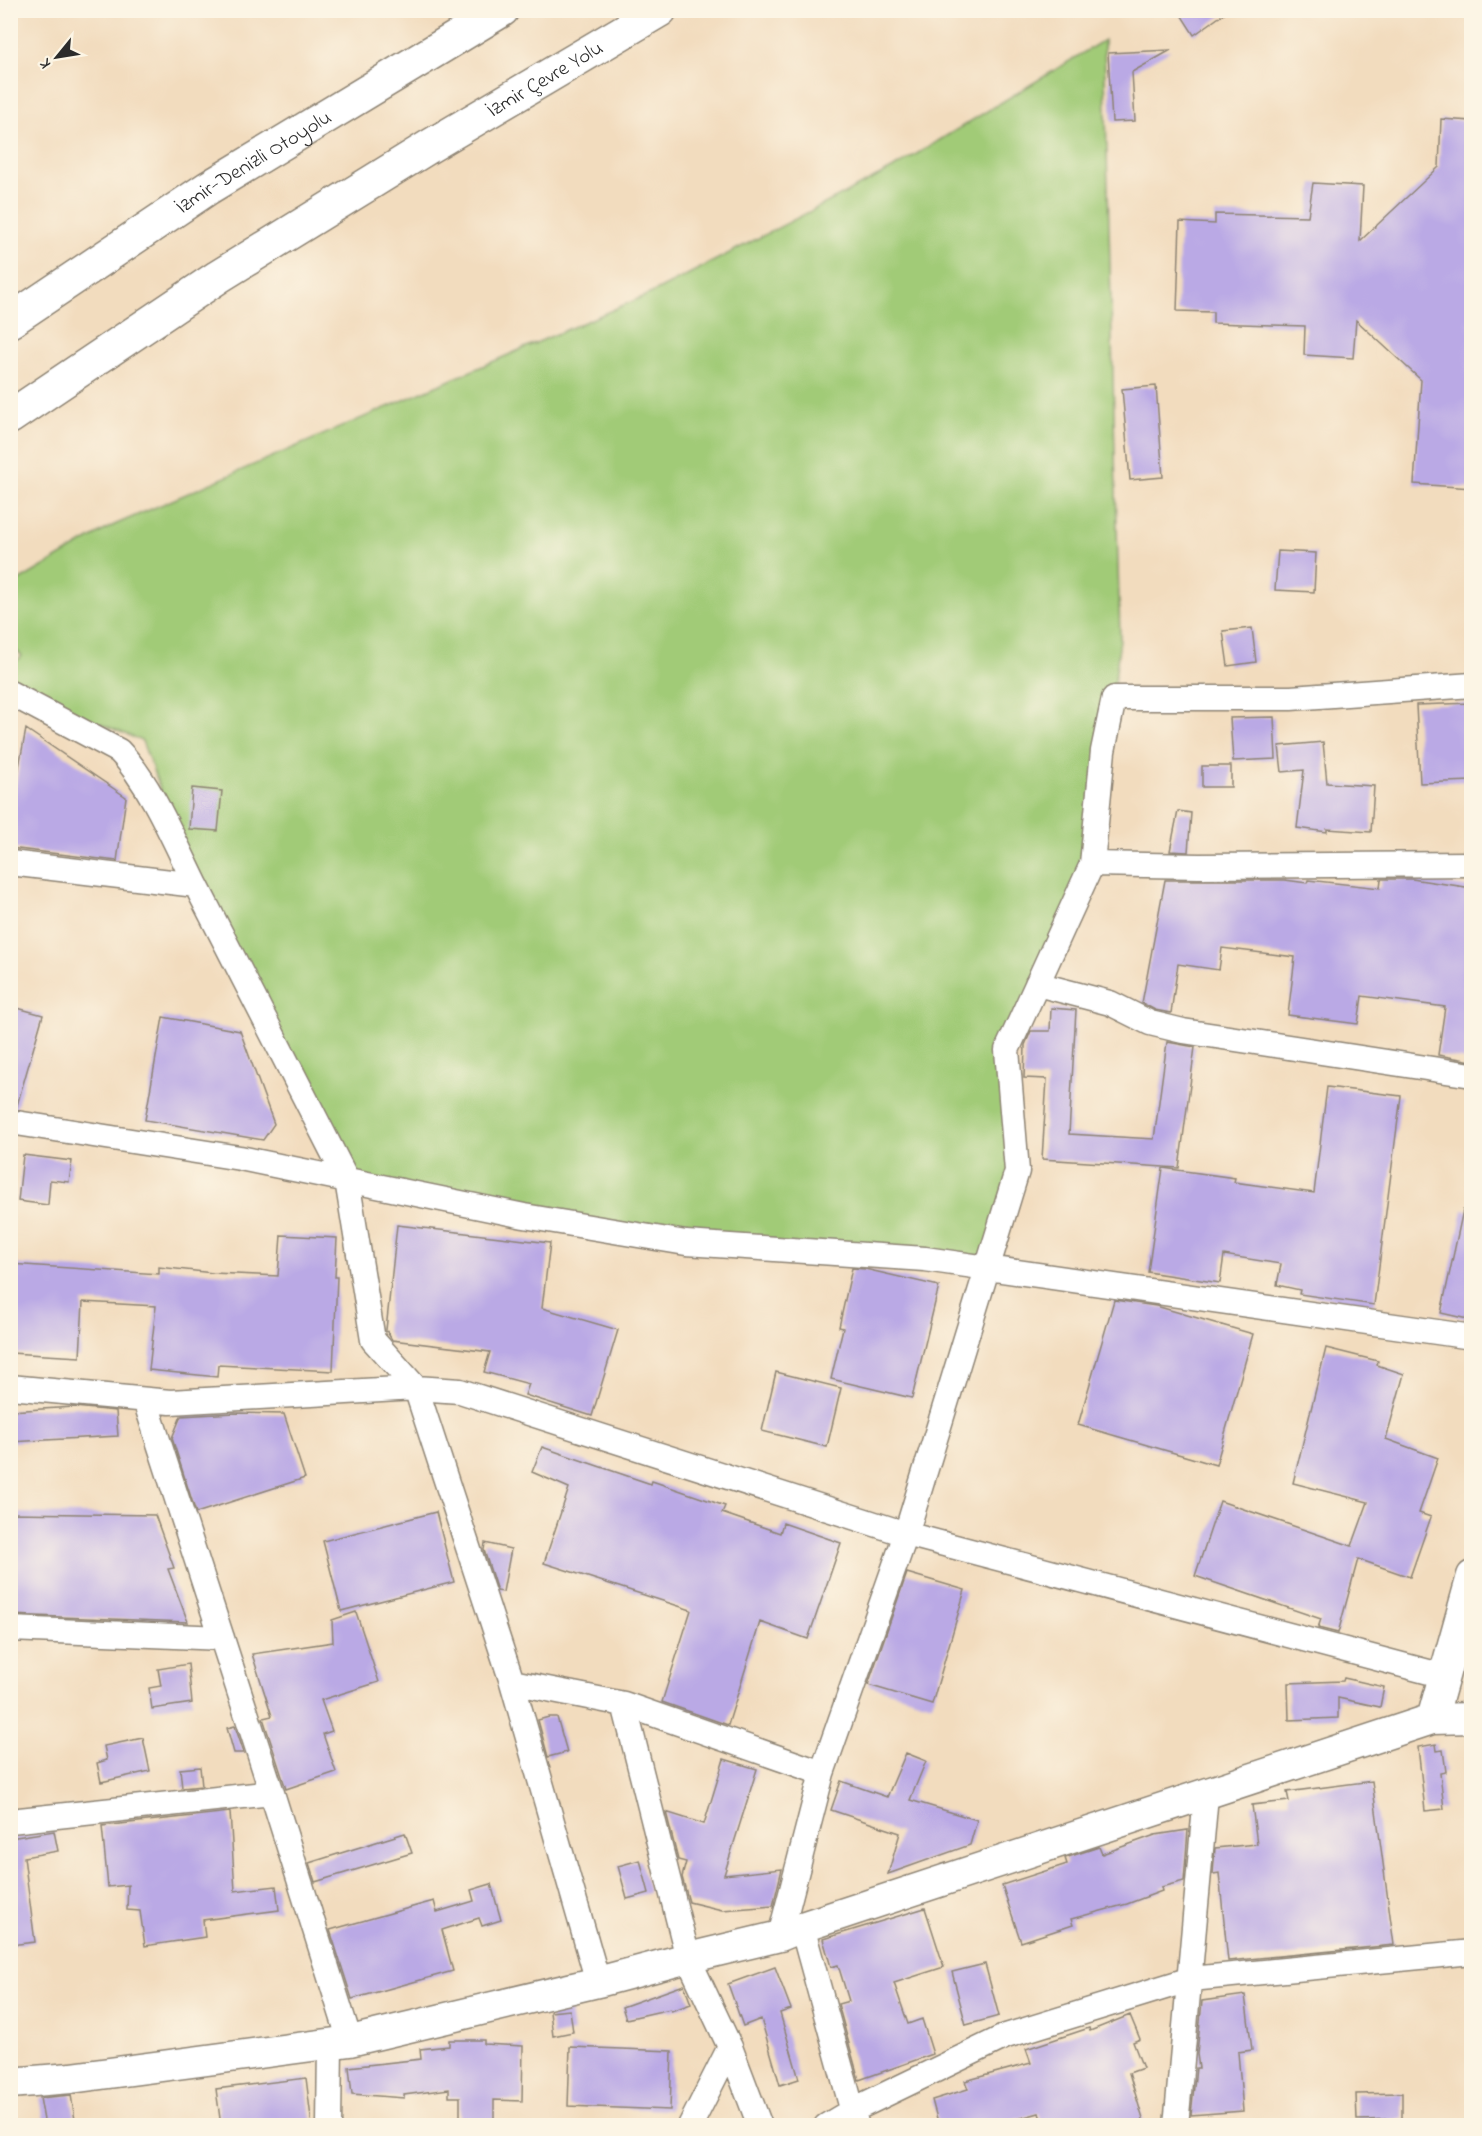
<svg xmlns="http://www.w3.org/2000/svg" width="1482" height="2136" font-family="'Indie Flower',sans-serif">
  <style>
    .green { fill: #a1cb77; stroke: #667b51; stroke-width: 1.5 }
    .building { fill: #baa9e5 }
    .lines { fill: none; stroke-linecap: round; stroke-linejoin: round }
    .minor-casing { stroke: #8e8474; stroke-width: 27 }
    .tertiary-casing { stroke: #8e8474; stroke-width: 33 }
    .motorway-casing { stroke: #8e8474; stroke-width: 36 }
    .minor { stroke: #fff; stroke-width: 24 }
    .tertiary { stroke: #fff; stroke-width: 30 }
    .motorway { stroke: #fff; stroke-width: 33 }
    .labels { text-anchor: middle; stroke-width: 4.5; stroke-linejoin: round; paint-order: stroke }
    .street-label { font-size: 21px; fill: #2b2b2b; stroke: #fcf5e5 }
  </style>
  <rect width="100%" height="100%" fill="#fcf5e5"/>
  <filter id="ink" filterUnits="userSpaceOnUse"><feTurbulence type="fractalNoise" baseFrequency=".0167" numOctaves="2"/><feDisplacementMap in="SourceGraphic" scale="12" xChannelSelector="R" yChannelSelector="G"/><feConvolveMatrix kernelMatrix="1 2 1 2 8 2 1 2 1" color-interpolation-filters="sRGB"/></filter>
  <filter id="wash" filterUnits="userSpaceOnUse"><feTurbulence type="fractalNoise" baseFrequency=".008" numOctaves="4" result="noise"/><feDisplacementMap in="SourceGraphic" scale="24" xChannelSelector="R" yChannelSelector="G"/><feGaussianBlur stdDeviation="1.35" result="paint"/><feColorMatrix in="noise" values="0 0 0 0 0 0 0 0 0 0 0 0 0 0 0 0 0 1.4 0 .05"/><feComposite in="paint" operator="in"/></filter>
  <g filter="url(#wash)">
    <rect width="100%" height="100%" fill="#f2dcbe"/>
    <!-- green -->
    <path class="green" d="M 1104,40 L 1120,639 L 1092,864 L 1007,1050 L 1017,1171 L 987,1268 L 686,1243 L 347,1180 L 196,885 L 142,741 L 11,686 L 11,666 L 22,656 L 11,645 L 10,586 L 112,526 L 654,292 L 892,169 Z"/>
    <g id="blocks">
      <!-- building -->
      <path class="building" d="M 1178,10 L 1229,10 L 1194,35 Z
        M 1171,50 L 1132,72 L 1135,121 L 1112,122 L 1108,53 Z
        M 1441,119 L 1472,121 L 1472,488 L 1414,484 L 1421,380 L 1356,320 L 1353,358 L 1304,355 L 1305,326 L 1213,323 L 1213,312 L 1177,311 L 1180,222 L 1215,224 L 1215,214 L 1308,216 L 1313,183 L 1363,186 L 1360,241 L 1439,167 Z
        M 1156,386 L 1163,477 L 1130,480 L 1122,389 Z
        M 1278,551 L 1316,553 L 1314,592 L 1275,590 Z
        M 1252,628 L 1256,662 L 1228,666 L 1223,631 Z
        M 1472,703 L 1472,781 L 1420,783 L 1416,705 Z
        M 1274,717 L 1276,759 L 1233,761 L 1230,718 Z
        M 26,729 L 126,797 L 117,861 L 10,848 L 10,815 Z
        M 1323,742 L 1327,783 L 1374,786 L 1371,832 L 1327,829 L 1327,832 L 1297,828 L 1304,770 L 1282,772 L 1279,746 Z
        M 1202,766 L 1231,766 L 1231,787 L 1202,787 Z
        M 192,788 L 222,791 L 218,831 L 189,829 Z
        M 1178,811 L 1191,813 L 1188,852 L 1170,851 Z
        M 1381,879 L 1412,879 L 1472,888 L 1472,1061 L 1438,1055 L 1445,1007 L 1362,996 L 1358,1024 L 1288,1015 L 1295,957 L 1222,948 L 1219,970 L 1178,964 L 1171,1013 L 1155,1010 L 1142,1003 L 1165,880 L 1285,880 L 1307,883 L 1308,880 L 1380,888 Z
        M 10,1006 L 43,1015 L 16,1109 L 10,1108 Z
        M 1051,1008 L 1076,1010 L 1069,1134 L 1154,1139 L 1167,1042 L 1195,1047 L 1179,1168 L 1042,1159 L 1047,1079 L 1024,1078 L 1025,1045 L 1031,1031 L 1050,1031 Z
        M 163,1017 L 240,1031 L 274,1124 L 263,1140 L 145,1120 Z
        M 1327,1087 L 1401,1096 L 1374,1305 L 1299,1294 L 1300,1290 L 1277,1285 L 1281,1264 L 1224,1255 L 1220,1283 L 1148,1272 L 1163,1168 L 1235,1178 L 1234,1182 L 1314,1193 Z
        M 23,1155 L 72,1161 L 69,1182 L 50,1180 L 48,1205 L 18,1201 Z
        M 1463,1210 L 1472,1211 L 1472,1320 L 1441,1313 Z
        M 397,1225 L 550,1243 L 542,1308 L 618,1330 L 592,1416 L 525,1395 L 529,1384 L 484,1372 L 490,1352 L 392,1340 L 386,1330 Z
        M 281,1235 L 337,1238 L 335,1277 L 337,1277 L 333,1371 L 218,1365 L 217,1377 L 149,1370 L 156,1306 L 83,1302 L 80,1357 L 10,1353 L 10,1264 L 159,1274 L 159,1267 L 213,1273 L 278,1276 Z
        M 852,1268 L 865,1269 L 939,1286 L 912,1398 L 831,1379 L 843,1328 L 839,1327 Z
        M 1114,1300 L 1156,1306 L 1253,1334 L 1216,1465 L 1078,1425 Z
        M 1326,1348 L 1378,1361 L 1377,1365 L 1404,1374 L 1386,1439 L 1438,1458 L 1419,1513 L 1431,1517 L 1410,1577 L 1358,1559 L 1338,1633 L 1318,1628 L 1321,1619 L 1195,1576 L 1220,1501 L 1352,1546 L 1368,1502 L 1293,1483 Z
        M 776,1372 L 841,1388 L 827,1447 L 762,1431 Z
        M 74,1407 L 116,1411 L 118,1436 L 10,1442 L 10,1411 Z
        M 235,1413 L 284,1414 L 305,1478 L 196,1513 L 172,1438 L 181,1416 Z
        M 542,1447 L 651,1484 L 652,1481 L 725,1506 L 722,1513 L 780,1533 L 783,1523 L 841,1543 L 808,1639 L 760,1622 L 728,1725 L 662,1702 L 691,1610 L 544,1563 L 569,1488 L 532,1472 Z
        M 436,1512 L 454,1582 L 341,1611 L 323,1541 Z
        M 10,1513 L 155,1515 L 174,1568 L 168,1569 L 188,1622 L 10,1615 Z
        M 485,1543 L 511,1549 L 503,1592 L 497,1591 L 484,1550 Z
        M 907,1573 L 965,1590 L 932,1704 L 868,1685 Z
        M 356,1612 L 379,1682 L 321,1700 L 332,1731 L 323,1734 L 336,1772 L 286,1789 L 263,1718 L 272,1716 L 252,1654 L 333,1642 L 332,1620 Z
        M 188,1664 L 192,1703 L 152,1709 L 149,1688 L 161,1686 L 158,1669 Z
        M 1344,1678 L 1384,1687 L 1380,1707 L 1338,1698 L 1338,1718 L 1289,1720 L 1288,1683 L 1343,1681 Z
        M 549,1717 L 557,1717 L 567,1752 L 548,1757 L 538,1720 Z
        M 235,1726 L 244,1753 L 234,1753 L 227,1728 Z
        M 143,1738 L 150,1771 L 101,1782 L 97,1763 L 107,1760 L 104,1746 Z
        M 1436,1744 L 1437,1751 L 1443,1750 L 1446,1772 L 1440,1773 L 1444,1809 L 1425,1811 L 1418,1747 Z
        M 906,1753 L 926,1761 L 910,1800 L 977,1820 L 970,1845 L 888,1874 L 900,1833 L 831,1810 L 841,1781 L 887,1797 Z
        M 724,1759 L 757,1769 L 724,1875 L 782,1869 L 773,1906 L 722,1910 L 689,1902 L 682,1877 L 686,1862 L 678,1860 L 666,1812 L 704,1824 Z
        M 200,1767 L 202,1786 L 182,1788 L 180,1769 Z
        M 1372,1781 L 1394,1945 L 1228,1961 L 1219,1873 L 1213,1874 L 1215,1848 L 1257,1844 L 1252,1805 L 1289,1801 L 1287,1792 Z
        M 230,1812 L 235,1891 L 276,1886 L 279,1910 L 203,1920 L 205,1937 L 145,1946 L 140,1911 L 127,1910 L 128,1885 L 108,1887 L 102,1826 Z
        M 1188,1830 L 1184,1881 L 1161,1887 L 1162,1891 L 1127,1904 L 1071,1919 L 1073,1925 L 1021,1942 L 1002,1885 L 1067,1864 L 1065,1858 L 1099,1847 L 1102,1854 L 1155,1835 Z
        M 54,1831 L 58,1851 L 24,1857 L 35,1942 L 10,1945 L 10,1838 Z
        M 405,1833 L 412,1853 L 315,1882 L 309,1863 Z
        M 640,1860 L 649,1893 L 627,1899 L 618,1866 Z
        M 491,1884 L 501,1920 L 482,1926 L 479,1918 L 442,1930 L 453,1971 L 352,1999 L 330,1930 L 434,1901 L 437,1912 L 474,1901 L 471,1890 Z
        M 925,1908 L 944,1967 L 894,1983 L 908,2024 L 922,2019 L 933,2054 L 859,2080 L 838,2004 L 849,2001 L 838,1965 L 831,1967 L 823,1939 Z
        M 985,1964 L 999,2016 L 966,2025 L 952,1972 Z
        M 775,1967 L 791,2009 L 780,2013 L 799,2079 L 780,2085 L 761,2019 L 743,2026 L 728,1984 Z
        M 684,1985 L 691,2004 L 671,2011 L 670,2009 L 626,2019 L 622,2007 Z
        M 1245,1995 L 1252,2050 L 1238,2052 L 1243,2111 L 1191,2115 L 1196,2068 L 1199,2068 L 1197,2054 L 1202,2001 Z
        M 570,2010 L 573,2032 L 553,2036 L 550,2012 Z
        M 1130,2015 L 1140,2039 L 1133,2042 L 1143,2068 L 1129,2073 L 1145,2126 L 1043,2126 L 1039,2113 L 992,2126 L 939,2126 L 932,2100 L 968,2089 L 965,2081 L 1031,2063 L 1026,2049 L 1089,2028 L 1090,2031 Z
        M 449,2040 L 484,2040 L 484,2044 L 523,2046 L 522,2101 L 494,2100 L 494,2126 L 460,2126 L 460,2097 L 449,2097 L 449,2089 L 404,2095 L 404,2098 L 352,2094 L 349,2067 L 421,2059 L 420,2049 L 449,2046 Z
        M 570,2047 L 672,2051 L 670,2110 L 568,2106 Z
        M 306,2078 L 312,2126 L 221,2126 L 216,2089 Z
        M 1402,2093 L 1402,2119 L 1357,2120 L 1356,2094 Z
        M 71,2095 L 76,2126 L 45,2126 L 40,2098 Z"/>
    </g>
  </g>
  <g filter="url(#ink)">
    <use href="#blocks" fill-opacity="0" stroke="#8e8474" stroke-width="1.5"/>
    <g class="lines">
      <defs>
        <path id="minor" d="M 1472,685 L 1291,698 L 1114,698 L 1103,751 L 1092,864 L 1199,866 L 1472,864
          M 10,693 L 119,751 C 151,784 175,843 196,885
          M 10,863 L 196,885 L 347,1180 L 373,1340 L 416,1388 L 512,1682 L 598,1982
          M 1092,864 L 1007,1050 L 1017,1171 L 906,1534 L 1444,1676
          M 1037,984 L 1110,1003 L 1150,1023 L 1183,1031 L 1472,1075
          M 10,1122 L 240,1158 L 524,1216 L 686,1243 L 925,1259 L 1472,1337
          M 10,1387 L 170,1402 L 416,1388 L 460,1391 L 906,1534 L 822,1773 L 780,1936
          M 145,1400 L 272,1793 L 350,2041
          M 10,1629 L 222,1638
          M 512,1682 L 624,1704 L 822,1773
          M 624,1704 L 688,1958 L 730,2047 L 760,2126
          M 10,1821 L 272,1793
          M 802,1927 L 856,2123
          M 329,2126 L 330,2043
          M 690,2126 L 730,2047
          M 826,2126 L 853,2110 L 1006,2036 L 1191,1979 L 1472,1952
          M 1176,2126 L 1206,1795"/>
        <path id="tertiary" d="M 1432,1719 L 1472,1576
          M 10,2083 L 71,2078 L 350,2041 L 598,1982 L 688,1958 L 780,1936 L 802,1927 L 1432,1719 L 1472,1718"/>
        <g id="motorway">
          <path id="s1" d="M 10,321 L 208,188 L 502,10"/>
          <path id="s2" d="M 10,417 L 218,277 L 430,146 L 660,10"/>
        </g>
      </defs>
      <!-- minor casing -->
      <use href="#minor" class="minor-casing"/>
      <!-- tertiary casing -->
      <use href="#tertiary" class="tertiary-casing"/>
      <!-- motorway casing -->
      <use href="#motorway" class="motorway-casing"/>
      <!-- minor -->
      <use href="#minor" class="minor"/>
      <!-- tertiary -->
      <use href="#tertiary" class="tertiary"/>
      <!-- motorway -->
      <use href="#motorway" class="motorway"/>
    </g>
  </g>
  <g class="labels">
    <!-- street labels -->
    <g class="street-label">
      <text dy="7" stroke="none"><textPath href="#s2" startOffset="633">İzmir Çevre Yolu</textPath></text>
      <text dy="7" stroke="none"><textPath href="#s1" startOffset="291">İzmir-Denizli Otoyolu</textPath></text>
    </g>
  </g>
  <!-- margin -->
  <rect width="1482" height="2136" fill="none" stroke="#fcf5e5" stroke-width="36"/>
  <!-- north arrow -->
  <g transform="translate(57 57) rotate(240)" stroke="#fcf5e5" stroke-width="4.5" paint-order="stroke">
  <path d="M0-4.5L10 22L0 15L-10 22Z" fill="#2b2b2b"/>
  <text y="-9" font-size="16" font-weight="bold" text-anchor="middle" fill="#2b2b2b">K</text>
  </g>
</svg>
